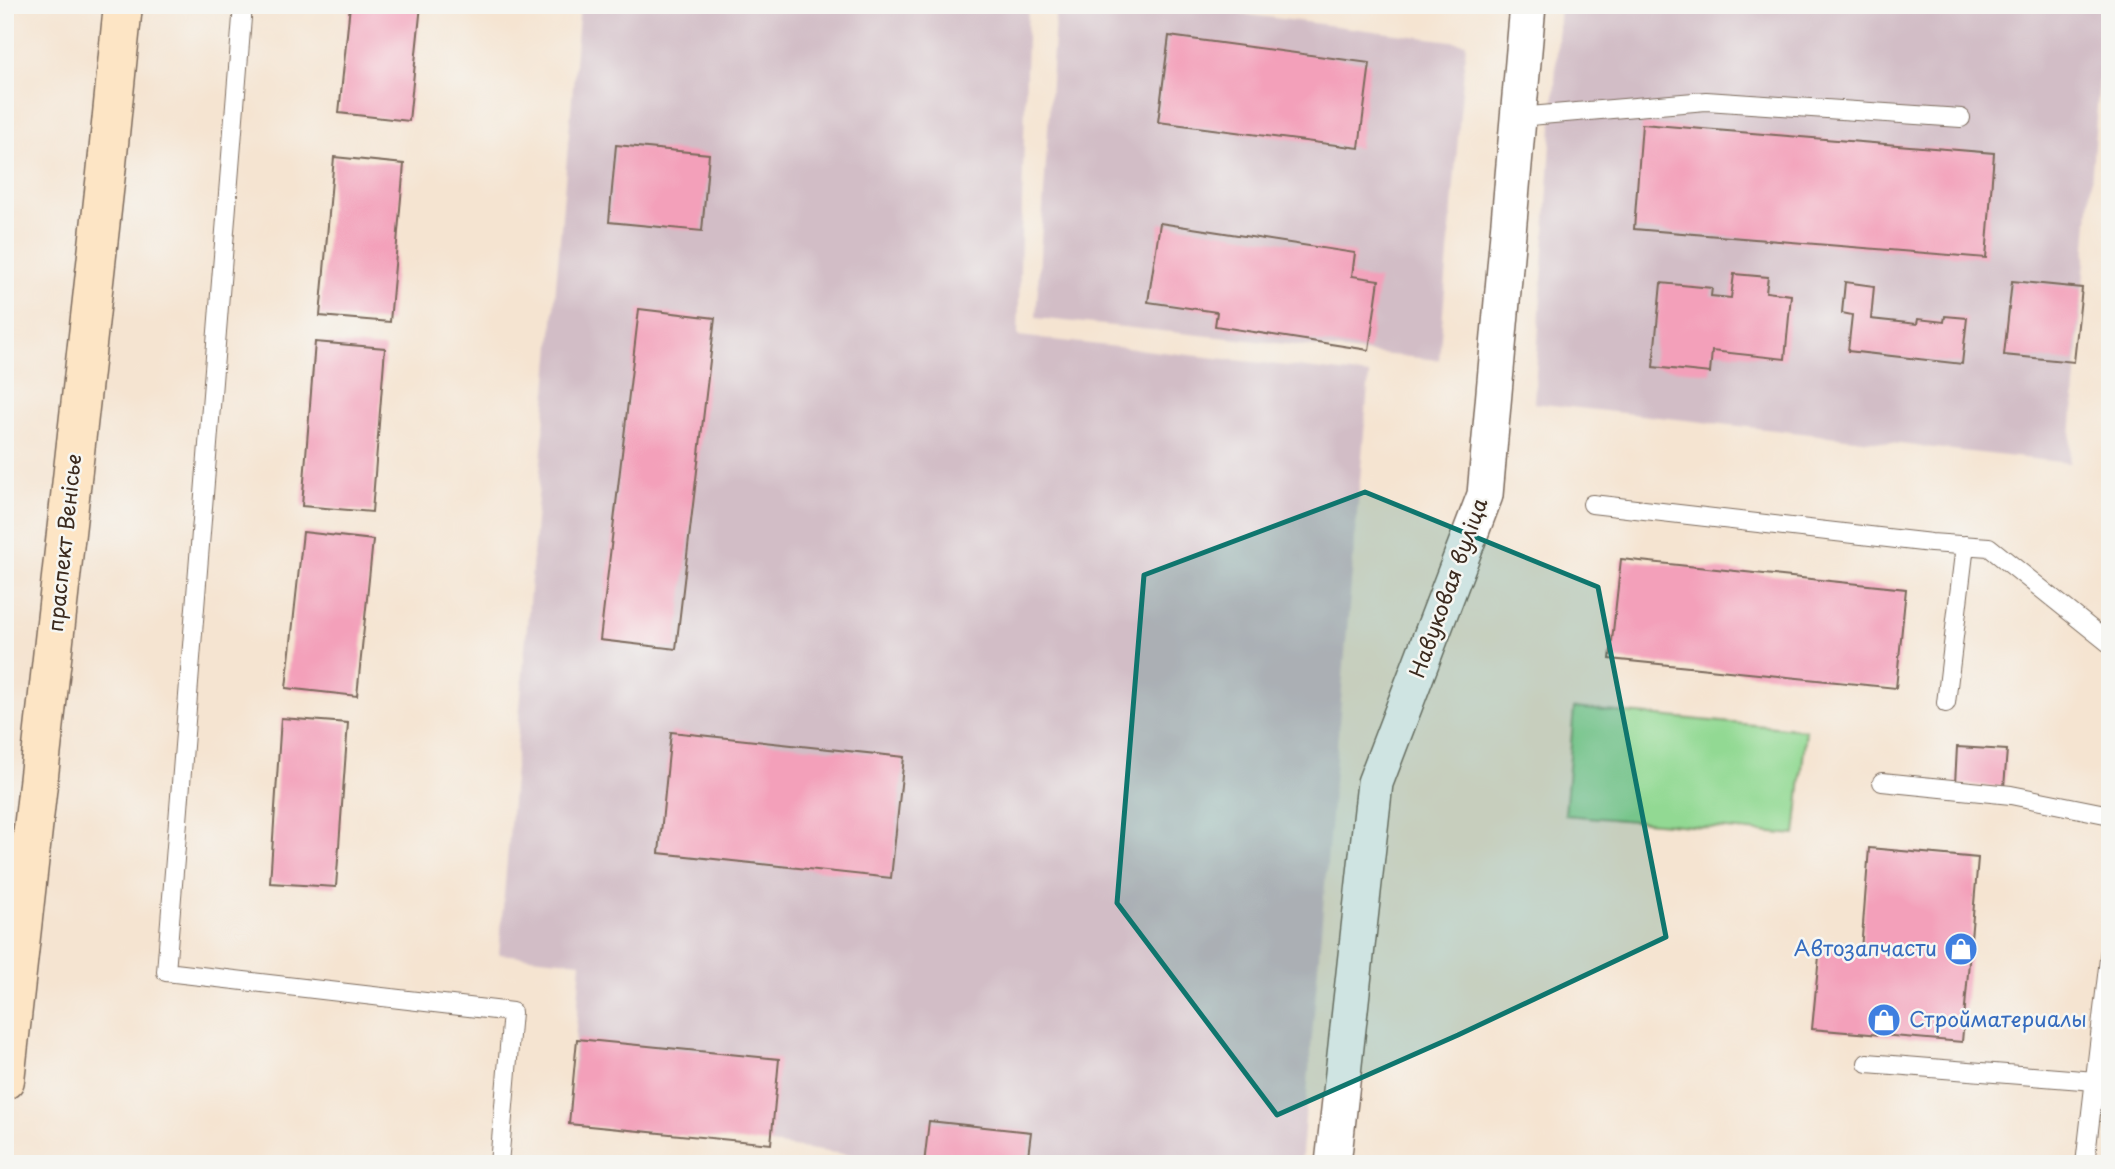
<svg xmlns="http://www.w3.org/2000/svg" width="2115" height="1169" font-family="'Playpen Sans',sans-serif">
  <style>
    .industrial { fill: #d2bdc6 }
    .green { fill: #92d993; stroke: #668258; stroke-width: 2 }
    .building { fill: #f3a0ba }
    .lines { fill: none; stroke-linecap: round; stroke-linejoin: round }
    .lane-casing { stroke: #7c6b5d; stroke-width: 20 }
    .street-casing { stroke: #7c6b5d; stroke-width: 38 }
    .secondary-casing { stroke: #7c6b5d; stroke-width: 41 }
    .lane { stroke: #fff; stroke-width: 18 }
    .street { stroke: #fff; stroke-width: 35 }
    .secondary { stroke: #fde5c5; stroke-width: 38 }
    .marked { fill: #0f766e; fill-opacity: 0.2; stroke: #0f766e; stroke-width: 5; stroke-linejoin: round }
    .labels { text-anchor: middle; stroke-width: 5; stroke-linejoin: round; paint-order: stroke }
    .street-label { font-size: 21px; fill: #3b2a1e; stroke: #f6f6f2 }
    .shop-label { font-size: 21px; fill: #366cbe; stroke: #f6f6f2; text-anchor: end }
  </style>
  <rect width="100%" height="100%" fill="#f6f6f2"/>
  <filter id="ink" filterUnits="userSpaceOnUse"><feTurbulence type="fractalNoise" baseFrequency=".0143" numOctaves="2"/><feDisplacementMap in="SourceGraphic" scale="14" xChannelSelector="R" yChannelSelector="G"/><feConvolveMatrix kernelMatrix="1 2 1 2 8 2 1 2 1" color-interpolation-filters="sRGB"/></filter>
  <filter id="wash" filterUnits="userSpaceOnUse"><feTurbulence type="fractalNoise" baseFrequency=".00686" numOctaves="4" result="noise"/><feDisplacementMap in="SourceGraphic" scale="28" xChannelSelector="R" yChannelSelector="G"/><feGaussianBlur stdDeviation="1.57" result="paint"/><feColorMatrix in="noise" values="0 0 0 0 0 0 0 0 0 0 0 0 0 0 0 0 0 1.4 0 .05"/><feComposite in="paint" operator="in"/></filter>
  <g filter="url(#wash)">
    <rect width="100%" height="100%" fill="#f5e4d1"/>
    <!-- industrial -->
    <path class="industrial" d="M 580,5 L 1028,5 L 1018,336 L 1369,375 L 1301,1164 L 915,1164 L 771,1144 L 569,1124 L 581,962 L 499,954 Z
      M 1056,5 L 1173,5 L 1466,43 L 1439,360 L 1036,318 Z
      M 1560,5 L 2105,5 L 2069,463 L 1534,403 Z"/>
    <!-- green -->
    <path class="green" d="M 1574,708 L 1806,730 L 1795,835 L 1565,815 Z"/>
    <g id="blocks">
      <!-- building -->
      <path class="building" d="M 350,5 L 421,5 L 409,121 L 339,113 Z
        M 1169,36 L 1370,63 L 1359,148 L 1158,122 Z
        M 1642,124 L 1994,153 L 1986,258 L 1634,229 Z
        M 616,145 L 709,154 L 702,231 L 609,222 Z
        M 334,157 L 404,164 L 390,322 L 320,316 Z
        M 1160,223 L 1355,253 L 1352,276 L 1379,280 L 1369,350 L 1215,326 L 1217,312 L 1148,302 Z
        M 1734,274 L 1768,277 L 1766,292 L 1791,295 L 1785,359 L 1712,351 L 1710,373 L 1653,367 L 1661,283 L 1712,288 L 1711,296 L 1731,298 Z
        M 2012,281 L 2082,288 L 2074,362 L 2004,355 Z
        M 1845,282 L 1874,286 L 1871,319 L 1917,324 L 1918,319 L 1944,322 L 1945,316 L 1967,318 L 1962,364 L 1848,351 L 1852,315 L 1842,313 Z
        M 639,309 L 715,318 L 676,649 L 600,640 Z
        M 315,342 L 385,348 L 372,512 L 302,506 Z
        M 303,532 L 373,540 L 357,696 L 286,688 Z
        M 1621,559 L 1906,589 L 1896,688 L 1610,659 Z
        M 281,718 L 348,723 L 336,887 L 270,883 Z
        M 671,732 L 904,757 L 891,878 L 659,853 Z
        M 1957,747 L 2007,750 L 2004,787 L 1955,784 Z
        M 1869,848 L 1978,858 L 1962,1042 L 1812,1029 L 1820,946 L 1861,950 Z
        M 577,1039 L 779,1059 L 771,1144 L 569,1124 Z
        M 929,1121 L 1031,1132 L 1027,1164 L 924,1164 Z"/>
    </g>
  </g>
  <g filter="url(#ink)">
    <use href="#blocks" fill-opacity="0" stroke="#7c6b5d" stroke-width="2"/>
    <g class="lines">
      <defs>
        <path id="lane" d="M 243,5 L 166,972 L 512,1012 L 499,1164
          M 1518,117 L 1706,101 L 1961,118
          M 1592,504 L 1931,543 L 1989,547 L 2110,644
          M 1946,703 L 1965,545
          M 1882,782 L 2011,795 L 2110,815
          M 1867,1063 L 2095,1081
          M 2085,1164 L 2110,950"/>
        <path id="street" d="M 1333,1164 L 1375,783 L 1485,495 L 1528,5"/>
        <path id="secondary" d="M 5,1080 L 106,174 L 123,5"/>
      </defs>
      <!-- lane casing -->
      <use href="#lane" class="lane-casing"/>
      <!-- street casing -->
      <use href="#street" class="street-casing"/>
      <!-- secondary casing -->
      <use href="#secondary" class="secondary-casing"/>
      <!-- lane -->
      <use href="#lane" class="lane"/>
      <!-- street -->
      <use href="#street" class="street"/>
      <!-- secondary -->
      <use href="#secondary" class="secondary"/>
    </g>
  </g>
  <!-- marked area -->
  <path class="marked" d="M 1365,492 L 1598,587 L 1666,937 L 1458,1035 L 1277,1115 L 1117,903 L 1144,575 Z"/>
  <!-- icons -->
  <defs>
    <symbol id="shop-disc" viewBox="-11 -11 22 22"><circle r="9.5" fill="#3f7fe0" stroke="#f6f6f2"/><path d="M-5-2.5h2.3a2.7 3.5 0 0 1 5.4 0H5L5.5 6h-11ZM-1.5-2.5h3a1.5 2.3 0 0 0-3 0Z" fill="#fff"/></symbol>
  </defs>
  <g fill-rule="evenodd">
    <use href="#shop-disc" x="1942" y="930" width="38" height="38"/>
    <use href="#shop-disc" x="1865" y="1001" width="38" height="38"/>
  </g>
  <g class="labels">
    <!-- street labels -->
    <g class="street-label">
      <text transform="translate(65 543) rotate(-84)" y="7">праспект Венісье</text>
      <text transform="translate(1449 588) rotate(-70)" y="7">Навуковая вуліца</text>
    </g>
    <!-- shop labels -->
    <g class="shop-label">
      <text x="1937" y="956">Автозапчасти</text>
      <text x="1909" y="1027" text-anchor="start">Стройматериалы</text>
    </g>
  </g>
  <!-- margin -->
  <rect width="2115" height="1169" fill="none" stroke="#f6f6f2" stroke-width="28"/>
</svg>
